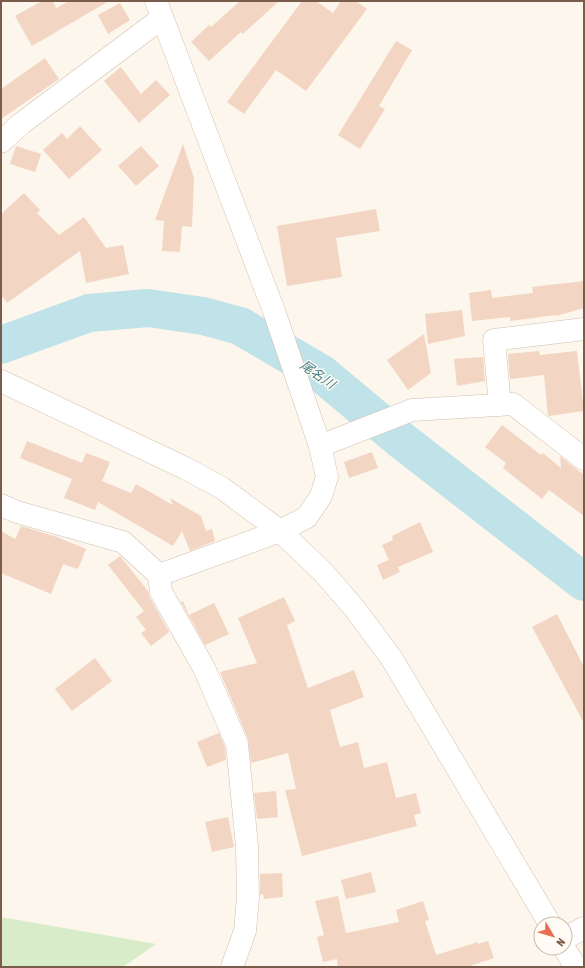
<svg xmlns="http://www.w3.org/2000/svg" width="585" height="968" font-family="'Asap Condensed','Noto Sans JP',sans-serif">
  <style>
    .green { fill: #d8ecc9 }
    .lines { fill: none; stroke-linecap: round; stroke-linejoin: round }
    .river { stroke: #bfe3e8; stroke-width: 38 }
    .building { fill: #f3d5c3 }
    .street-casing { stroke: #d1beb0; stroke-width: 23 }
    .secondary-casing { stroke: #d6c0b0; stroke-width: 23 }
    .street { stroke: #fff; stroke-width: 22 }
    .secondary { stroke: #fff; stroke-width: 22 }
    .labels { text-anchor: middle; stroke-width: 3; stroke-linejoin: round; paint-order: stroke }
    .water-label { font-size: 13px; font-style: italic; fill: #437c86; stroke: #fffaf3 }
  </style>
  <rect width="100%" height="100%" fill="#fdf6ec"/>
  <!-- green -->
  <path class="green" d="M 1,917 L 156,944 L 123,967 L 1,967 Z"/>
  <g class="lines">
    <!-- river -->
    <path class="river" d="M 1,345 L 89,313 L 148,308 L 203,316 L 240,326 L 322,374 L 401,440 L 584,582"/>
  </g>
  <!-- building -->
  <path class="building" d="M 42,1 L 53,1 L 56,8 L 69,1 L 109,1 L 32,46 L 15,16 Z
    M 240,1 L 279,1 L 243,34 L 241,32 L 209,61 L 191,42 L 209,25 L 211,27 Z
    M 302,1 L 316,1 L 333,13 L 341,1 L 356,1 L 367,9 L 306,91 L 276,70 L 244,114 L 227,102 Z
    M 120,3 L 130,20 L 108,34 L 98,15 Z
    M 396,41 L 412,50 L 379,106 L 385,109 L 360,149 L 338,135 Z
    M 45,58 L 59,79 L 1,119 L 1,89 Z
    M 121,67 L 141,94 L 156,80 L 170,95 L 139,123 L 104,81 Z
    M 80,126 L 102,150 L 69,179 L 43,150 L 62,133 L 67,139 Z
    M 183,144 L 194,178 L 192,227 L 182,226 L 180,252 L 162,251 L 164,221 L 155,220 Z
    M 16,146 L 41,154 L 35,172 L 10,164 Z
    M 141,146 L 159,166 L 136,186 L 118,166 Z
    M 24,193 L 40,210 L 37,213 L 59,235 L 84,217 L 106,248 L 123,245 L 129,274 L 86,283 L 80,251 L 7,303 L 1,295 L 1,214 Z
    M 376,209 L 380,231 L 336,238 L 342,277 L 287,286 L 277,226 Z
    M 584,281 L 584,308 L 556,316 L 556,315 L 510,321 L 510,317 L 472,321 L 469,293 L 491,290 L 492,298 L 533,293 L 532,287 Z
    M 462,310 L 465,336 L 428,344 L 425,314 Z
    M 424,334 L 431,373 L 408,390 L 387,360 Z
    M 539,351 L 540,355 L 577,351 L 584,411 L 548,416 L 544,375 L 510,379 L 508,354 Z
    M 483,357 L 485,381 L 457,386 L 454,359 Z
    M 502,425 L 541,455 L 543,453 L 561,468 L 560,456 L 584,475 L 584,516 L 549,490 L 542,499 L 503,468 L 506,463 L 485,447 Z
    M 27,441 L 82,463 L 86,453 L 110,462 L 102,481 L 131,493 L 136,484 L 173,505 L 170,498 L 201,516 L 206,531 L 212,529 L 215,541 L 190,551 L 182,531 L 173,546 L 98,502 L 95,510 L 64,498 L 72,479 L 20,458 Z
    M 372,452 L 378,468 L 349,478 L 344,462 Z
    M 420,522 L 433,552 L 398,567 L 400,572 L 383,580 L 377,565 L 389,560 L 382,545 L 393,540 L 392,536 Z
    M 21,526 L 57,537 L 86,549 L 78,569 L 63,564 L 51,594 L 1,573 L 1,531 L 15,539 Z
    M 120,556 L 148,591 L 150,598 L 169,632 L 151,646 L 141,633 L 146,630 L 136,617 L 144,611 L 108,565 Z
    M 284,597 L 295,621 L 287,625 L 308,688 L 354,670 L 364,697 L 330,710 L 340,747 L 358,742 L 364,768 L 387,762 L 396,798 L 416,793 L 421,813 L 414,815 L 417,826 L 302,856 L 285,790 L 296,789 L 288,753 L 251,763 L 248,739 L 220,672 L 257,663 L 238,618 Z
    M 183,601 L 189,615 L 214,603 L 229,634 L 205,645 L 181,602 Z
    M 557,614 L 584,667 L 584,723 L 532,627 Z
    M 95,658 L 112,681 L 72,711 L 55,689 Z
    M 219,733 L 225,747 L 226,760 L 207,767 L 197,742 Z
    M 276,791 L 278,817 L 257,819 L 254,793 Z
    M 228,817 L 234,847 L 212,852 L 205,822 Z
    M 371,872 L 376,892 L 346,899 L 341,880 Z
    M 282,873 L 283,897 L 264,899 L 263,894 L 260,895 L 260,874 Z
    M 338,896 L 346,933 L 399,922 L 396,910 L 423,901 L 429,920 L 425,921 L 436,955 L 478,942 L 478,944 L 488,941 L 494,958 L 467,967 L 338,967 L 337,959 L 323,962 L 317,937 L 324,935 L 315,901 Z"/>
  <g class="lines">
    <defs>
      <path id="street" d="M 1,142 L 22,123 L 162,18
        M 500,405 L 494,340 L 584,329
        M 320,446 L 412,410 L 513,404 L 584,459
        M 1,505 L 17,512 L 123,542 L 159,575 L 161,592 L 204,668 L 237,744 L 247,846 L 248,898 L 245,931 L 232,967
        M 159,575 L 280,531
        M 565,938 L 584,928"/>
      <path id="secondary" d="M 156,1 L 274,311 L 320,446 L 327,477 L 321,496 L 307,517 L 280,531
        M 1,381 L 185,468 L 222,488 L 280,531 L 322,571 L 355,609 L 392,659 L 550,924
        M 564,948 L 576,967"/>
    </defs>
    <!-- street casing -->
    <use href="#street" class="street-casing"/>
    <!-- secondary casing -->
    <use href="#secondary" class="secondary-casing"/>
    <!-- street -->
    <use href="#street" class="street"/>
    <!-- secondary -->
    <use href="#secondary" class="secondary"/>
  </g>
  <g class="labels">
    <!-- water labels -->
    <g class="water-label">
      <text transform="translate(318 374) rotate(35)" y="5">尾名川</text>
    </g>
  </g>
  <!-- border -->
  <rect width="585" height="968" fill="none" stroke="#7a5c4d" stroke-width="4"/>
  <!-- north arrow -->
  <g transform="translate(553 936) rotate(128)"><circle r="19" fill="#fffaf3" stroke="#cabbb1"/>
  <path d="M0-3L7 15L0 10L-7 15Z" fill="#e76f51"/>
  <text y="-6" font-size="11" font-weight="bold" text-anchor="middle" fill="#7a5c4d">N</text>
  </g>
</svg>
